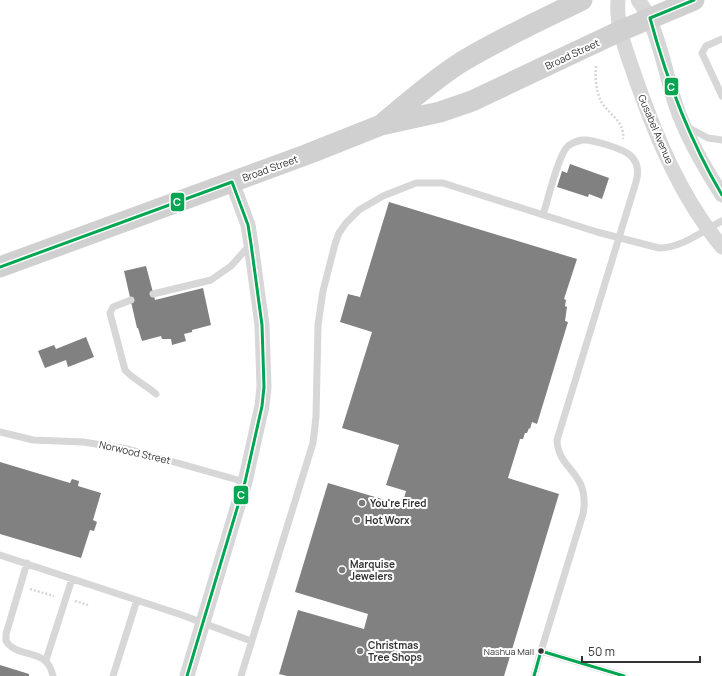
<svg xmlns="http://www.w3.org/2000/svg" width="722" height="676" font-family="Manrope,sans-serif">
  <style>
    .building { fill: #818181 }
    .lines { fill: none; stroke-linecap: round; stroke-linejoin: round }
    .path { stroke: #d6d6d6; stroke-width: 2.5; stroke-dasharray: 2 2; stroke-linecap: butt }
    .lane { stroke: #d7d7d7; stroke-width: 7 }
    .street { stroke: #d7d7d7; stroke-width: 15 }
    .secondary { stroke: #d0d0d0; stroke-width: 21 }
    .bus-1-casing { stroke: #fff; stroke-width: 6 }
    .bus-1 { stroke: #00a651; stroke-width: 3 }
    .poi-dot { fill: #7a7a7a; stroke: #fff; stroke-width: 1.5 }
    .bus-dot { fill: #333; stroke: #fff; stroke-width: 1.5 }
    .labels { text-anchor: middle; stroke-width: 4; stroke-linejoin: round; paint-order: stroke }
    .bus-label { font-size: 9px; fill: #333; stroke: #fff; text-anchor: end }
    .street-label { font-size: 10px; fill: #333; stroke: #fff }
    .poi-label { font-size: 10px; font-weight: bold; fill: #333; stroke: #fff; text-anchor: start }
    .line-badge { stroke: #fff; stroke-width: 1.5 }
    .badge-label { font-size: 11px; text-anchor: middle; font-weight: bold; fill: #fff }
  </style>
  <rect width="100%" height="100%" fill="#fff"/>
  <!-- building -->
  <path class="building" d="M 570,164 L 609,178 L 602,199 L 589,194 L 588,197 L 557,187 L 562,171 L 567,173 Z
    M 389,202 L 577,259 L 564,299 L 566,300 L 565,306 L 567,307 L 565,321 L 568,322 L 537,424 L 532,422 L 530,429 L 529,428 L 527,433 L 525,433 L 523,439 L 520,439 L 508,478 L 559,494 L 504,676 L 287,676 L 279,674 L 298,610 L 364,629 L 368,614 L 295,592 L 328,483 L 402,505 L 406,491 L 386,485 L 399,445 L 342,428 L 372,332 L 340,322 L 348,294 L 360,297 Z
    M 146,266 L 155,300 L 203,288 L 211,325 L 192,330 L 192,332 L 184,334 L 186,341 L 172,345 L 171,339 L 162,339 L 161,336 L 142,341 L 138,328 L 137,328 L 124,271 Z
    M 86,337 L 94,357 L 68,367 L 66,360 L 45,368 L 38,351 L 54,345 L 56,349 Z
    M 0,462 L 70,483 L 72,479 L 79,481 L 78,486 L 101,493 L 93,520 L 97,522 L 94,531 L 90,530 L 81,558 L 0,534 Z
    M 0,665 L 29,674 L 29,676 L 0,676 Z"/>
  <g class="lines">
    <!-- path -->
    <path class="path" d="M 596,66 C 595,78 596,92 602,103 C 610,115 625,122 623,139
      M 30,589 L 54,596
      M 75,601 L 88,605"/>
    <!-- lane -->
    <path class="lane" d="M 722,39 L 706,46 L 702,53 L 722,96
      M 687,127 L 708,138 L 722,140
      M 153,294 L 211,280 L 231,266 L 249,246
      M 131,300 L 113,307 L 110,313 L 125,370 C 134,380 146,385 156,394
      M 0,432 L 33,440 L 83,442 L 128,449 L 245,482
      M 0,555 L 182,615 L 251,641
      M 27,563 L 6,634 L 6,641 C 18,660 47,646 53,676
      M 541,651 L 583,514 C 591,472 558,471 557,440 L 636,182 C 639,172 638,163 631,156 C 624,149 592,139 582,140 C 577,141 572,143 568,146 C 558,155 548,200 543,215
      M 46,660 L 72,579
      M 113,676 L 137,600
      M 241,676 L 313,443 L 316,417 L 318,325 L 323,291 L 335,244 L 339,233 L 346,223 L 359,210 L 383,196 L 416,183 L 443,183 L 597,232 L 659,248 C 682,248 702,231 722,221
      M 534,676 L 541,651 L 624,676"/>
    <!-- street -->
    <path class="street" d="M 618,0 C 616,25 625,48 633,71 C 654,132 680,197 722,247
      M 638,0 C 657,23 666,76 676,106 C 687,138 704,167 722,195
      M 187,676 L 245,482 L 262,406 L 264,387 L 262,325 L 251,244 L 248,225 L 232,182"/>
    <!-- secondary -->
    <path class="secondary" d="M 381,125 C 407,103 432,81 460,63 C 499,39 541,20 582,0
      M 0,267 L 308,154 L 381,125 L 440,112 L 472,101 L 620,31 L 694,0"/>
    <defs>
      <path id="bus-1" d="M 694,0 L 650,18 C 667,81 689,139 722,195
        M 0,267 L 232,182 L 248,225 L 251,244 L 262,325 L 264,387 L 262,406 L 245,482 L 187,676
        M 534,676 L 541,651 L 624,676"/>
    </defs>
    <!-- bus-1 casing -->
    <use href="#bus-1" class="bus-1-casing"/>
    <!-- bus-1 -->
    <use href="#bus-1" class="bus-1"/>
  </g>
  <!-- markers -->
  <g class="poi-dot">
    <circle cx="362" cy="503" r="4"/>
    <circle cx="357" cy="520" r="4"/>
    <circle cx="342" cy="570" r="4"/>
    <circle cx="360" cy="651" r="4"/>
  </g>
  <circle class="bus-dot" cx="541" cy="651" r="3.5"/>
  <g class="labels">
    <!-- bus labels -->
    <g class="bus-label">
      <text x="534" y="655">Nashua Mall</text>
    </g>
    <!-- street labels -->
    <g class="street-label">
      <text transform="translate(572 54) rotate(-25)" y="4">Broad Street</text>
      <text transform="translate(656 129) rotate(67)" y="4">Gusabel Avenue</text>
      <text transform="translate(270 168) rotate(-20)" y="4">Broad Street</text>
      <text transform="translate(135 452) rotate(13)" y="4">Norwood Street</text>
    </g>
    <!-- poi labels -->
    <g class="poi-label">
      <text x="370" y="507">You're Fired</text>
      <text x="365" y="524">Hot Worx</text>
      <text x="350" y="568">Marquise<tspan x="350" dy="12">Jewelers</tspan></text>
      <text x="368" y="649">Christmas<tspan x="368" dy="12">Tree Shops</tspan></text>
    </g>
  </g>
  <g class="line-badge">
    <rect x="664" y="77" width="15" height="19" rx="4" fill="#00a651"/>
    <rect x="170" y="192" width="15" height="20" rx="4" fill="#00a651"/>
    <rect x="233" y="485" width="16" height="20" rx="4" fill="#00a651"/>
  </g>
  <g class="badge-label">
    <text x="671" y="91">C</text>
    <text x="177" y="206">C</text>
    <text x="241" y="499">C</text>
  </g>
  <!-- scale -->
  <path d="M582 656v6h118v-6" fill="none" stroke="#333333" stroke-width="2"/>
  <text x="588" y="656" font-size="12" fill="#333333" stroke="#ffffff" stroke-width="3" paint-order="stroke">50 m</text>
</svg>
